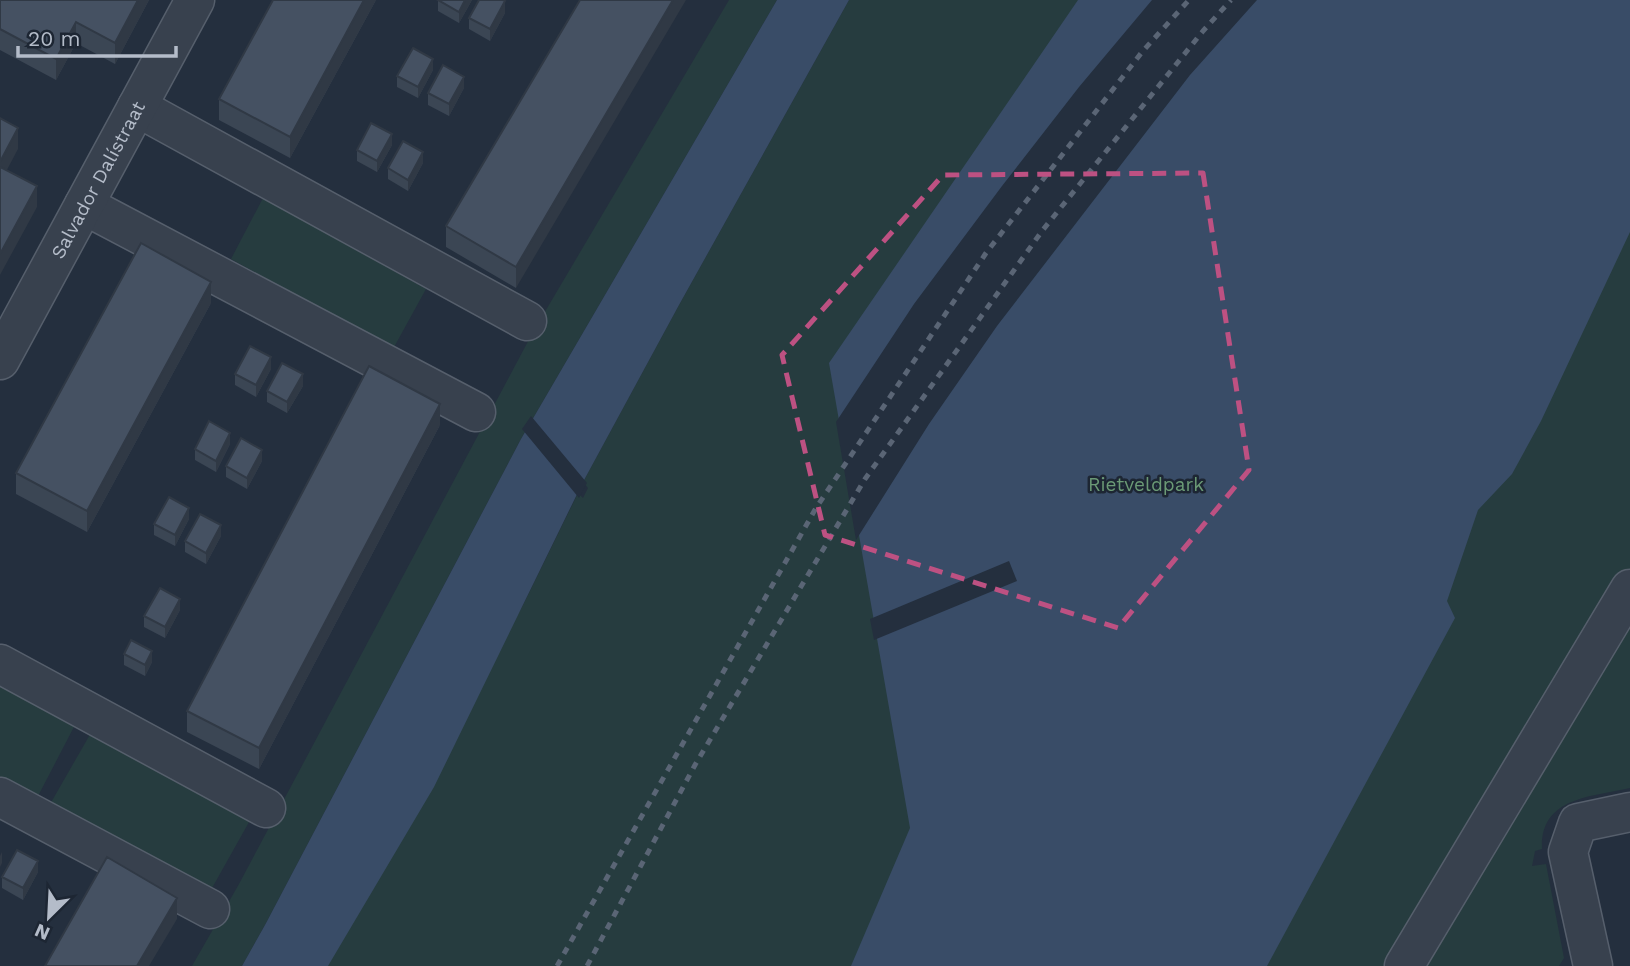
<svg xmlns="http://www.w3.org/2000/svg" width="1630" height="966" viewBox="0 0 1630 966" font-family="'Work Sans',sans-serif">
<style>
.green{fill:#263c3f}
.water{fill:#394c67}
.pier{fill:#242f3e}
.lines{fill:none;stroke-linecap:round;stroke-linejoin:round}
.minor-casing{stroke:#565f6c;stroke-width:41}
.minor{stroke:#38414e;stroke-width:38}
.rail{stroke:#5a6575;stroke-width:5;stroke-dasharray:7 7;stroke-linecap:butt}
.wall{fill:#3b4654}
.shaded-wall{fill:#303945}
.building{fill:#455162;stroke:#303945;stroke-width:2}
.marked{fill:none;stroke:#bd5182;stroke-width:5;stroke-dasharray:14 9;stroke-linejoin:round}
.labels{text-anchor:middle;stroke-width:5;stroke-linejoin:round;paint-order:stroke}
.street-label{font-size:19px;fill:#b4bcc9;stroke:#1d2633}
.park-label{font-size:19px;fill:#6b9a76;stroke:#1d2633}
</style>
<rect width="100%" height="100%" fill="#242f3e"/>
<path class="green" d="M729 0H777L521 439 265 925 242 966H192L239 884 533 332Z
M849 0H1630V788C1591 797 1540 797 1542 849L1535 851 1532 866 1546 864 1564 958 1559 966H321L523 605 578 493 583 498 588 488 583 482 679 305Z
M263 198 426 289 393 349 231 259Z
M0 680 76 723 36 800 0 781Z
M92 731 253 815 207 897 49 806Z"/>
<path class="water" d="M777 0H849L679 305 583 482 434 787 328 966H242L265 925 521 439Z
M1078 0H1630V232L1541 421 1512 474 1478 510 1447 601 1455 618 1267 966H851L910 828 829 363Z"/>
<path class="pier" d="M1152 0H1257L1190 75 997 326 929 424 856 540 836 422 914 304 1002 186 1079 87Z
M531 416 587 483 579 498 522 429Z
M1009 561 1017 581 874 640 870 619Z"/>
<g class="lines">
<g class="minor-casing">
<g id="minor">
<path d="M137 107 527 321"/>
<path d="M84 205 476 412"/>
<path id="s1" d="M0 360 195 0"/>
<path d="M0 664 266 808"/>
<path d="M0 797 210 909"/>
<path d="M1404 966 1630 589"/>
<path d="M1593 966 1568 852 1578 823 1630 812"/>
</g>
</g>
<use href="#minor" class="minor"/>
<path class="rail" d="M557 966 816 508 986 253 1142 52 1189 0
M587 966 695 765 865 479 1042 231 1203 31 1231 0"/>
</g>
<path class="wall" d="M0 0H149L115 64 76 43 56 80 0 50Z
M376 0 290 158 219 120V99Z
M438 0H472L459 23 438 11Z
M580 0 516 288 446 247V226Z
M505 13 490 41 469 29V18Z
M433 70 418 98 397 87V76Z
M464 88 449 116 428 105V93Z
M392 145 377 172 357 161V150Z
M423 163 408 191 388 179V168Z
M211 303 87 532 16 494V473Z
M271 369 256 397 235 385V374Z
M303 386 287 413 267 402V391Z
M440 425 259 769 187 732V711Z
M230 444 216 472 195 460V449Z
M262 461 247 489 226 477V466Z
M189 519 175 546 154 535V524Z
M221 536 206 564 185 552V541Z
M180 610 165 638 144 627V616Z
M124 654 152 662 145 676 124 665Z
M38 872 23 900 2 888V877Z"/>
<path class="shaded-wall" d="M138 0H149L115 64V43Z
M364 0H376L290 158V137Z
M465 0H472L459 23V12Z
M673 0H686L516 288V267Z
M505 1V13L490 41V29Z
M76 22V43L56 80V59Z
M433 59V70L418 98V87Z
M464 77V88L449 116V104Z
M18 128V149L0 183V162Z
M392 134V145L377 172V161Z
M423 152V163L408 191V180Z
M37 186V207L0 275V254Z
M211 282V303L87 532V511Z
M271 357V369L256 397V385Z
M303 374V386L287 413V402Z
M440 404V425L259 769V748Z
M230 433V444L216 472V461Z
M262 450V461L247 489V478Z
M189 508V519L175 546V535Z
M221 525V536L206 564V553Z
M180 599V610L165 638V627Z
M152 651V662L145 676V665Z
M2 852V863L0 867V856Z
M38 861V872L23 900V888Z
M177 898V919L149 966H137Z"/>
<path class="building" d="M0 0H138L115 43 76 22 56 59 0 29Z
M273 0H364L290 137 219 99Z
M438 0H465L459 12Z
M479 0H503L505 1 490 29 469 18Z
M580 0H673L516 267 446 226Z
M413 48 433 59 418 87 397 76Z
M443 65 464 77 449 104 428 93Z
M0 118 18 128 0 162Z
M371 123 392 134 377 161 357 150Z
M403 141 423 152 408 180 388 168Z
M0 167 37 186 0 254Z
M141 243 211 282 87 511 16 473Z
M250 346 271 357 256 385 235 374Z
M282 363 303 374 287 402 267 391Z
M369 366 440 404 259 748 187 711Z
M209 421 230 433 216 461 195 449Z
M241 438 262 450 247 478 226 466Z
M169 497 189 508 175 535 154 524Z
M200 514 221 525 206 553 185 541Z
M160 588 180 599 165 627 144 616Z
M131 640 152 651 145 665 124 654Z
M17 850 38 861 23 888 2 877Z
M107 857 177 898 137 966H45Z"/>
<path class="marked" d="M1203 173 1249 470 1118 628 825 535 782 355 943 175Z"/>
<g class="labels">
<g class="street-label">
<text dy="7" stroke="none"><textPath href="#s1" startOffset="205">Salvador Dalístraat</textPath></text>
</g>
<g class="park-label">
<text x="1146" y="491">Rietveldpark</text>
</g>
</g>
<g transform="translate(49 917) rotate(204)" stroke="#1d2633" stroke-width="5" paint-order="stroke">
<path d="M0-5L12 26L0 18L-12 26Z" fill="#b4bcc9"/>
<text y="-10" font-size="19" font-weight="bold" text-anchor="middle" fill="#b4bcc9">N</text>
</g>
<path d="M18 46v10h158v-10" fill="none" stroke="#b4bcc9" stroke-width="3.5"/>
<text x="28" y="46" font-size="21" fill="#b4bcc9" stroke="#1d2633" stroke-width="5" paint-order="stroke">20 m</text>
</svg>
